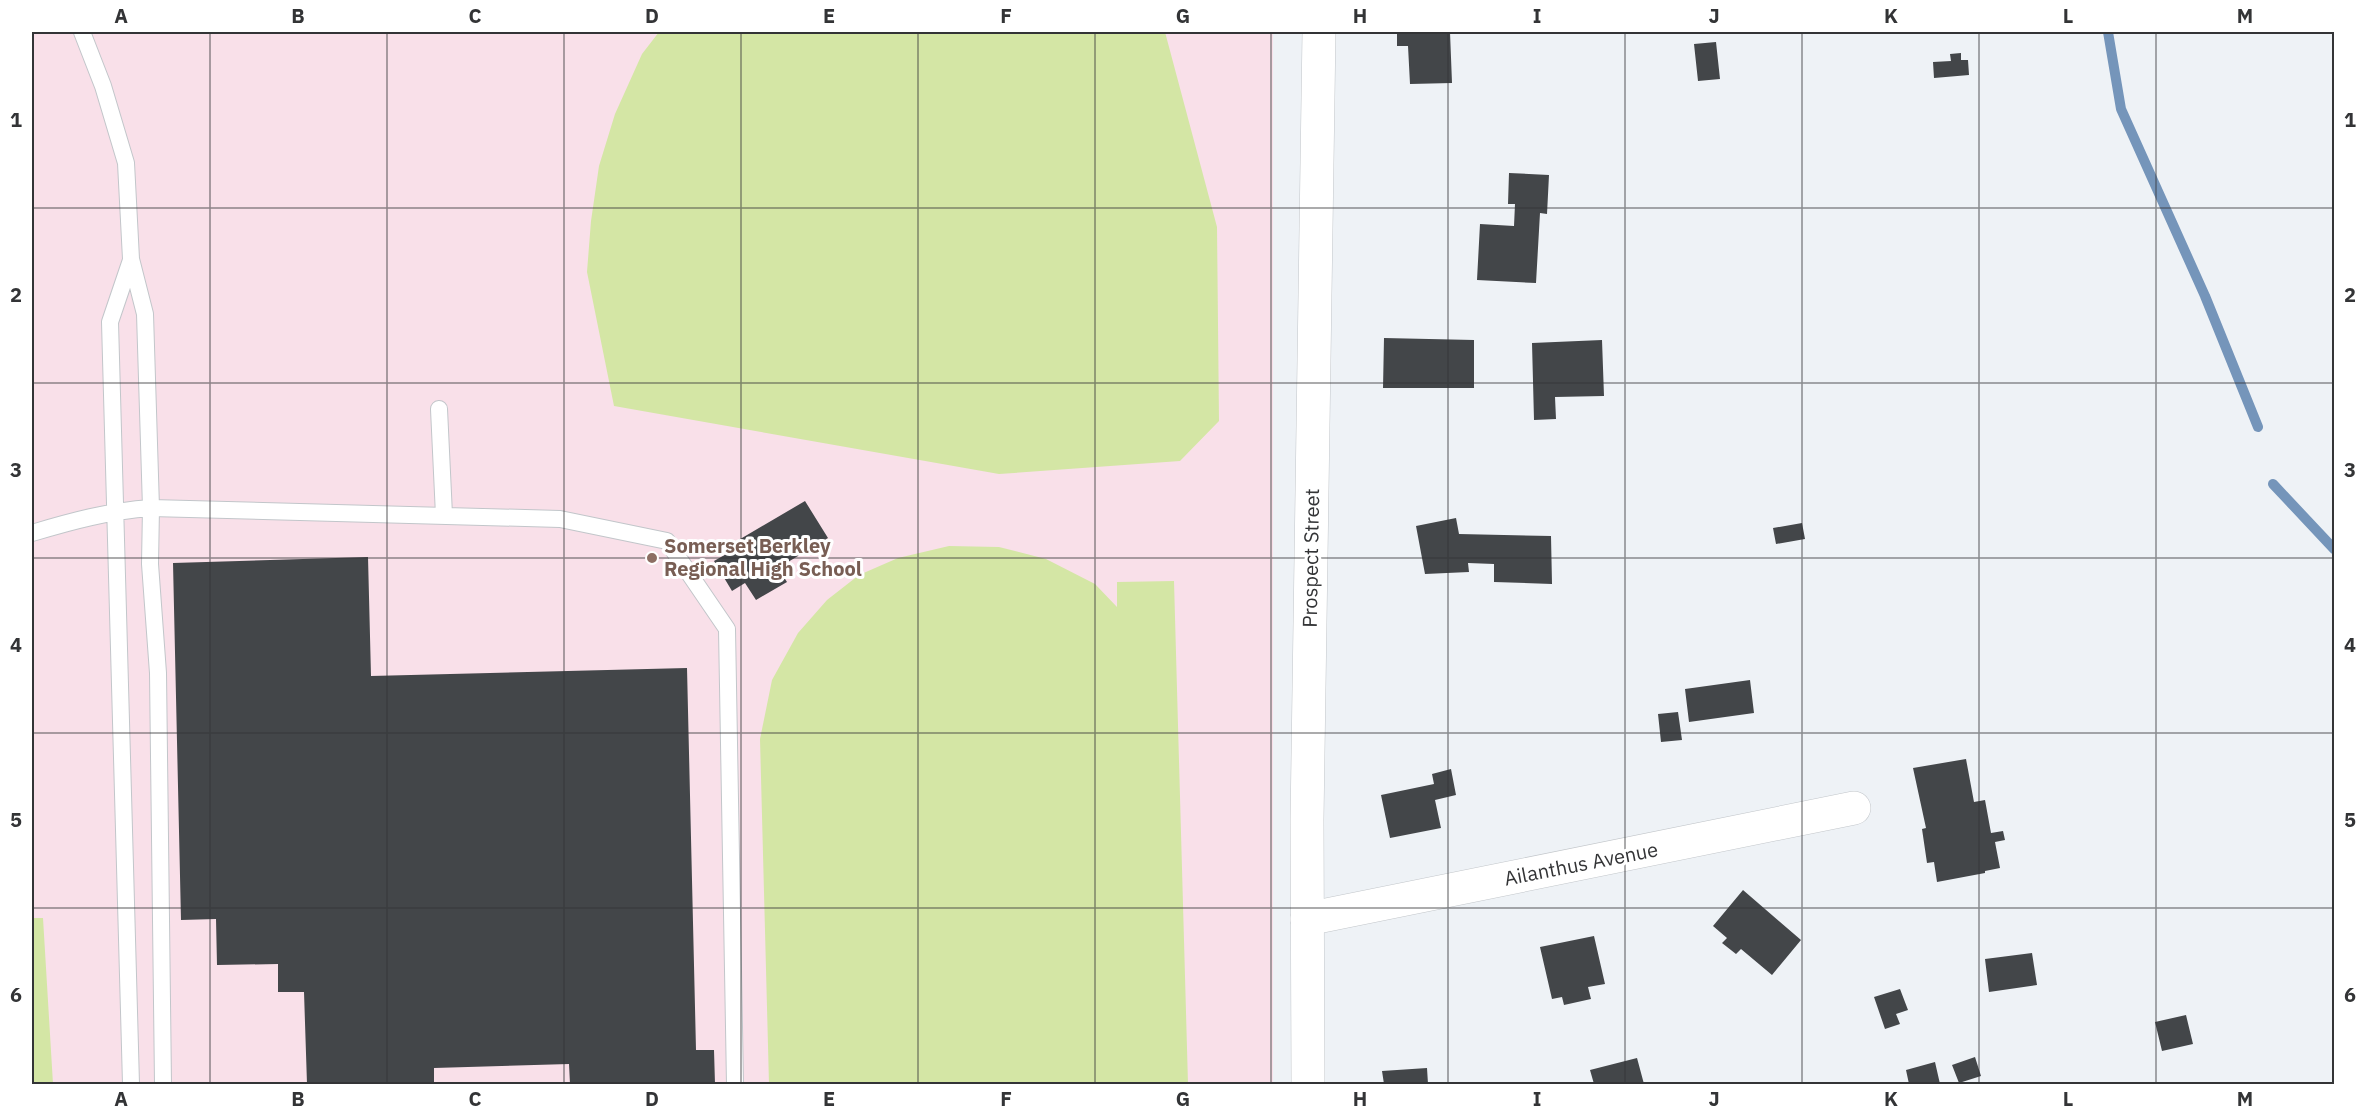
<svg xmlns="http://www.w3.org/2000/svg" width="2366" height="1116" viewBox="0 0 2366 1116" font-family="'IBM Plex Sans',sans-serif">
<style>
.education{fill:#f9e0e9}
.green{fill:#d4e6a5}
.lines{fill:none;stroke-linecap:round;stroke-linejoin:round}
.stream{stroke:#7595ba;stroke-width:10}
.building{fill:#434649}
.service-casing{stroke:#c2c6ca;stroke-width:18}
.minor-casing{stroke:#c2c6ca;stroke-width:34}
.tertiary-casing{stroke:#c2c6ca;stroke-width:34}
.service{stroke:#fff;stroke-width:16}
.minor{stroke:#fff;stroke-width:33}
.tertiary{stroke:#fff;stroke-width:33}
.grid{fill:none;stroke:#333436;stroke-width:1.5;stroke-opacity:0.55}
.education-dot{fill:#8d6e63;stroke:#fff;stroke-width:2}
.labels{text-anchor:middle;stroke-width:6;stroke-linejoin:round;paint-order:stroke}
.education-label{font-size:20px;font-weight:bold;fill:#785e54;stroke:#fff;text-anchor:start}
.street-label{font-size:20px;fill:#333436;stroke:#fff}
.neatline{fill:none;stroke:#333436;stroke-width:2}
.grid-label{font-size:20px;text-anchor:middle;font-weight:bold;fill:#333436}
</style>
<rect width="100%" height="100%" fill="#eef2f6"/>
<path class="education" d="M32 32H1273V1084H32Z"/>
<path class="green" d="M659 32H1165L1217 227 1219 421 1180 461 999 474 614 406 587 272 591 221 599 166 615 114 642 54Z
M949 546 999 547 1046 559 1095 584 1117 607V582L1174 581 1188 1084H769L760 739 772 680 798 633 827 600 859 575 898 558Z
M32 918H43L53 1084H32Z"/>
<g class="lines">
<path class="stream" d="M2108 32 2121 109 2205 296 2258 427
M2273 484 2334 549"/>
</g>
<path class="building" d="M1397 32H1450L1452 83 1410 84 1408 46H1397Z
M1716 42 1720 79 1698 81 1694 44Z
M1961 53V60H1968L1969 75 1934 78 1933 62 1951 61 1950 54Z
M1509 173 1549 175 1547 214 1540 213 1536 283 1477 280 1480 224 1514 226 1515 204H1508Z
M1384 338 1474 340V388H1383Z
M1602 340 1604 396 1555 397 1556 419 1534 420 1532 343Z
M805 501 828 538 778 568 787 582 756 600 745 583 732 591 714 561 728 553 725 548Z
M1456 518 1459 534 1551 536 1552 584 1494 582V564L1468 563 1469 572 1425 574 1416 526Z
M1802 523 1805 539 1776 544 1773 528Z
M368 557 371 676 687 668 696 1050H714L715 1084H570L569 1064 434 1068V1084H307L304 992H278V964L217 965 216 919 181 920 173 563Z
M1750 680 1754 713 1689 722 1685 689Z
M1678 712 1682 740 1661 742 1658 714Z
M1966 759 1974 802 1985 800 1991 833 2003 831 2005 840 1995 842 2000 868 1985 871V873L1937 882 1934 862 1927 863 1922 829 1926 828 1913 768Z
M1451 769 1456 795 1435 800 1441 828 1390 838 1381 795 1434 784 1432 774Z
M1743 890 1801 940 1772 975 1741 949 1736 954 1722 943 1727 938 1713 926Z
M1594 936 1605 984 1588 987 1591 999 1564 1005 1562 997 1552 999 1540 947Z
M2032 953 2037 985 1989 992 1985 959Z
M1900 989 1908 1010 1896 1014 1900 1024 1885 1029 1874 997Z
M2186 1015 2193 1044 2162 1051 2155 1022Z
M1975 1057 1981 1076 1959 1083 1952 1065Z
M1637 1058 1644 1084H1594L1590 1070Z
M1935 1062 1940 1084H1909L1906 1070Z
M1427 1068 1428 1084H1384L1382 1071Z"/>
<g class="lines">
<g class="service-casing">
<path id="service" d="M82 32 103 86 126 163 131 259 145 314 151 508 150 564 158 673 163 1084
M439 409 444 515
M32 533C72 521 109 511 151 508L560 519 667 541 727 629 735 1084
M131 1084 110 322 131 260"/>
</g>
<g class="minor-casing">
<path id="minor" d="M1307 919 1854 808"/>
</g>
<g class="tertiary-casing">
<path id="tertiary" d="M1308 1084 1307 820 1319 32"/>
</g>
<use href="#service" class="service"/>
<use href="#minor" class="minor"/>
<use href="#tertiary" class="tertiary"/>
</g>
<path class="grid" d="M210 32V1084M387 32V1084M564 32V1084M741 32V1084M918 32V1084M1095 32V1084M1271 32V1084M1448 32V1084M1625 32V1084M1802 32V1084M1979 32V1084M2156 32V1084M32 208H2334M32 383H2334M32 558H2334M32 733H2334M32 908H2334"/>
<circle class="education-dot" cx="652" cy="558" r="6"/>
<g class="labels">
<g class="education-label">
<text x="664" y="553">Somerset Berkley<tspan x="664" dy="23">Regional High School</tspan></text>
</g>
<g class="street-label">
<text transform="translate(1311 558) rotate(-89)" y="7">Prospect Street</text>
<text transform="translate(1581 864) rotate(-11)" y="7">Ailanthus Avenue</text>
</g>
</g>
<rect width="2366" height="1116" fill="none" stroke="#ffffff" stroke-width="66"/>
<rect x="33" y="33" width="2300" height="1050" class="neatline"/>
<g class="grid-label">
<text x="121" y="23">A</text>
<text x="298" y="23">B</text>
<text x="475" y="23">C</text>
<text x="652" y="23">D</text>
<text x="829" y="23">E</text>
<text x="1006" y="23">F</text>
<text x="1183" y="23">G</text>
<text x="1360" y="23">H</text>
<text x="1537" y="23">I</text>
<text x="1714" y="23">J</text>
<text x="1891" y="23">K</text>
<text x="2068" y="23">L</text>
<text x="2245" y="23">M</text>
<text x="16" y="127">1</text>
<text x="2350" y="127">1</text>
<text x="16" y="302">2</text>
<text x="2350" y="302">2</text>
<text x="16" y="477">3</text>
<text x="2350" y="477">3</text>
<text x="16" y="652">4</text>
<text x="2350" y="652">4</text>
<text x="16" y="827">5</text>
<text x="2350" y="827">5</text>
<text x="16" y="1002">6</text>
<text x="2350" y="1002">6</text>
<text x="121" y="1106">A</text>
<text x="298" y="1106">B</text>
<text x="475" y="1106">C</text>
<text x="652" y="1106">D</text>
<text x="829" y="1106">E</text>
<text x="1006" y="1106">F</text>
<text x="1183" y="1106">G</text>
<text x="1360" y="1106">H</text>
<text x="1537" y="1106">I</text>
<text x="1714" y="1106">J</text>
<text x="1891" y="1106">K</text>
<text x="2068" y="1106">L</text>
<text x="2245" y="1106">M</text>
</g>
</svg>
